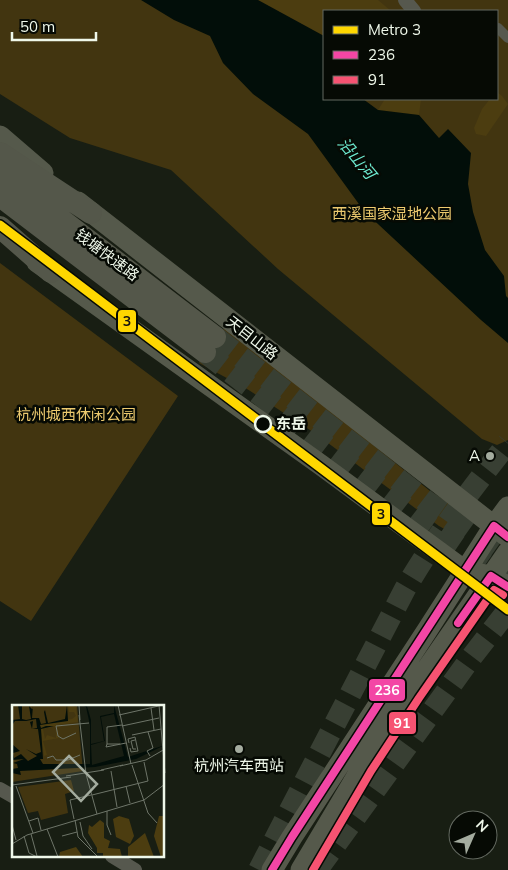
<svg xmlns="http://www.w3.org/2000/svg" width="508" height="870" viewBox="0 0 508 870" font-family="Mulish,'Noto Sans SC',sans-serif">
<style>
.green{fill:#423510;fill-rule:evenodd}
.forest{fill:#4c3d10}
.water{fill:#020e09}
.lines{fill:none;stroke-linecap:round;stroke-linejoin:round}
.trunk-tunnel{stroke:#383f33;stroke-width:22;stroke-dasharray:22 11;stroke-linecap:butt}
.pedestrian{stroke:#56584e;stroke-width:10}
.minor{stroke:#56584e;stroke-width:14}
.primary{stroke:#55594b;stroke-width:21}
.trunk{stroke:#54574a;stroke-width:22}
.bus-1-casing{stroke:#060a04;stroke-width:11}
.bus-2-casing{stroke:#060a04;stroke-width:11}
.bus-1{stroke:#f346a5;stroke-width:8}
.bus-2{stroke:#f65372;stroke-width:8}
.metro-1-casing{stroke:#060a04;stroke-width:12}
.metro-1{stroke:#ffd700;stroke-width:9}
.stop-dot{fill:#060a04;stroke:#eff8ea;stroke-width:2.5}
.poi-dot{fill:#a4ac9f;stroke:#060a04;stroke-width:2}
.labels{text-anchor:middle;stroke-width:5;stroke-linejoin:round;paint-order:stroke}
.park-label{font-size:15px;fill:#eecb6f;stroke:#060a04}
.street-label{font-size:15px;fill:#eff8ea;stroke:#060a04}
.stop-label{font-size:15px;font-weight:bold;fill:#eff8ea;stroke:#060a04;text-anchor:start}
.poi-label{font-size:15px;fill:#eff8ea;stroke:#060a04;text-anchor:end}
.water-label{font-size:16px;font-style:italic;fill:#6dead0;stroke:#060a04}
.inset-road{fill:none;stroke:#6e7569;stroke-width:1}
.view{fill:#a4ac9f;fill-opacity:0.15;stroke:#a4ac9f;stroke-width:2.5}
.inset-edge{fill:none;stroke:#eff8ea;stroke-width:2.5}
.line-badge{stroke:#060a04;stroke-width:2}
.badge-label{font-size:14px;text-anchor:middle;font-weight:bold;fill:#fff}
.pale-badge-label{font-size:14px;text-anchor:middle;font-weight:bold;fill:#111}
</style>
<rect width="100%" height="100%" fill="#181e13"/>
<path class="green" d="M0 0H508V440L497 445 482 439 278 269 171 170 70 138 0 94ZM324 11H497V99H324Z
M0 263 178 396 31 621 0 601Z
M225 327 267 359 430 491 453 506 459 514C459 522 455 527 448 531L439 526 316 434 247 389 199 363Z"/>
<path class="forest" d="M258 0H378L391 11H324V36Z
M497 92 502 96 508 104 486 136 476 134 474 128 482 109 490 99H497Z
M385 99H421L419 115 378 110Z"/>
<path class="water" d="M141 0H258L324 36V99H363L378 110 419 115 439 138 448 129 471 153 468 184 473 212 485 250 504 276 506 296 508 298V343L481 320 364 211 308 134 253 94 223 63 210 36 174 20Z"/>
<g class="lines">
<path class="trunk-tunnel" d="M215 337 426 501 508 559
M205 352 425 523 508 580
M259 870 405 589C435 538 470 490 508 443
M317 870 467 663 508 610"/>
<path class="pedestrian" d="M497 29 498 28 508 38"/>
<path class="minor" d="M405 0 414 11
M0 789 14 797
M112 856 135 870"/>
<path class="primary" d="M0 136 43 173
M78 202 508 537
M37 262 321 465 465 571 491 576 508 587
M272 870 292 837 428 629 494 526 508 507
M301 870 363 766 411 692 508 552"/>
<path class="trunk" d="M0 153 24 169 91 213
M0 173 215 337
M0 196 205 352
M0 227 51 272"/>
<g class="bus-1-casing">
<path id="bus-1" d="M458 623 491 576 508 587
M272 870 292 837 494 526 508 537"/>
</g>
<g class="bus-2-casing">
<path id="bus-2" d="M313 870 371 771 419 698 494 590 503 595"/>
</g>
<use href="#bus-1" class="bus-1"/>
<use href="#bus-2" class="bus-2"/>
<g class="metro-1-casing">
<path id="metro-1" d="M0 225 508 610"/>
</g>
<use href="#metro-1" class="metro-1"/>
</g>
<circle class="stop-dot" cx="263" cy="424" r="8"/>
<g class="poi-dot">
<circle cx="490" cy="456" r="5"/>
<circle cx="239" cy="749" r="5"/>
</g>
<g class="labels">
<g class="park-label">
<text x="392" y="219">西溪国家湿地公园</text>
<text x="76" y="420">杭州城西休闲公园</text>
</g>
<g class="street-label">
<text transform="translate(107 255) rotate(37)" y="5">钱塘快速路</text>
<text transform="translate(252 338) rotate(38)" y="5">天目山路</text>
</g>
<g class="stop-label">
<text x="276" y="429">东岳</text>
</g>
<g class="poi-label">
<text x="480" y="461">A</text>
<text x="239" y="771" text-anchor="middle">杭州汽车西站</text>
</g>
<g class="water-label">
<text transform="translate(357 158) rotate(50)" y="6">沿山河</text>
</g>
</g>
<g transform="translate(12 705)">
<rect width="152" height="152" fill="#181e13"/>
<path d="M0 0H65L71 66 0 77ZM59 75 62 86 53 89 56 108 29 115 26 106 16 108 6 82Z" fill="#423510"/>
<path d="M56 0 64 2 66 17 44 20 52 21 45 22 47 33 31 36 35 50 32 51 28 19 60 14 64 11 62 7H57ZM44 21V33L35 30 33 34 31 24ZM107 111 117 114 122 131 118 139 104 132 101 114ZM147 111H152V152H149L142 131ZM88 115 92 118V133L98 136 96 143 108 144 110 152H91V148H85V143L76 128 77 120 80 122ZM133 128 142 152H116V142ZM64 142 71 152H47L48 147Z" fill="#4c3d10" fill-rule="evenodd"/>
<path d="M6 0H10V14L14 15 19 14 17 1 21 5V1L20 13H27L29 19 34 18 32 7 33 5 36 18 53 14 55 0 56 16 28 20 29 23 34 21H42L29 24 31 54H28L31 59H78V20L74 2 70 0 75 1 79 15V39L92 36 88 11 102 8V0L116 52 153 40 124 54 83 62 8 66 9 70 0 68V64L6 63 5 59 1 58 12 54 0 55V39L8 46 1 48 2 53 9 49 16 56 25 51 14 44 24 49 29 47 26 24H20L18 17 21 16 20 24 25 23 24 14 14 16H3L1 19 0 15 8 14ZM102 9 112 51 80 60 79 40 93 36 89 12Z" fill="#020e09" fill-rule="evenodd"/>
<path class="inset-road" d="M67 0 68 15M106 0 119 59M147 0 153 68M139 3 142 25M67 10 74 69 85 109M107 10 151 0M110 21 147 13M136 27 141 43 135 46 138 51M64 28 51 34 46 31 44 21 77 18M120 30 149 24M123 35 119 36 121 44H124M117 38 116 34 123 32 126 46 119 47 118 43M95 39V22L110 20M108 39H95L94 42 114 38M35 53 41 51 44 55H56L68 50M120 60 136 108 145 118M108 61 134 55 153 44M89 65 111 60M99 66 105 102M54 71 92 65M0 80 59 72M4 81 21 128M114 81 118 98M80 90 136 76 132 57M95 106V120L99 130M62 114 58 95 79 90M63 115 66 132 86 152M17 116 26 113 29 125M68 117 71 131 80 144M0 120 4 135M35 124 46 152M19 129 25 151M12 131 17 148 25 152M50 131 65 127M0 139 15 130 132 95 153 79"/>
<path class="view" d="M57 51 85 79 69 96 41 67Z"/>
<rect width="152" height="152" class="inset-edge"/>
</g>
<g class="line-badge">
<rect x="117" y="309" width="20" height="24" rx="5" fill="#ffd700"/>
<rect x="371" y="502" width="20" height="24" rx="5" fill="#ffd700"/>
<rect x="368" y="678" width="38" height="24" rx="5" fill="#f346a5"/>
<rect x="388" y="711" width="29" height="24" rx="5" fill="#f65372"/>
</g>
<g class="badge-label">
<text x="387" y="695">236</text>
<text x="402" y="728">91</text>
</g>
<g class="pale-badge-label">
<text x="127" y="326">3</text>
<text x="381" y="519">3</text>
</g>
<rect x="323" y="10" width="175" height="90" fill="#060a04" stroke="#636960"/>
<rect x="333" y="26" width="25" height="8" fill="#ffd700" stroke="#636960"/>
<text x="368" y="35" font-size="15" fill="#eff8ea">Metro 3</text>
<rect x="333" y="51" width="25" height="8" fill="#f346a5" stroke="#636960"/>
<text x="368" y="60" font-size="15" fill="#eff8ea">236</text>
<rect x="333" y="76" width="25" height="8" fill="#f65372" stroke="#636960"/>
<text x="368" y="85" font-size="15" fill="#eff8ea">91</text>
<g transform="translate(473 835) rotate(45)"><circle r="24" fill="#060a04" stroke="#636960"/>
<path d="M0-4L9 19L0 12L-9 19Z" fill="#a4ac9f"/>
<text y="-8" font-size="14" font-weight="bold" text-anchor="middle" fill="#eff8ea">N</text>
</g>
<path d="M12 32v8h84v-8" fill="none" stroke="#eff8ea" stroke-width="2.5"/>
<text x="20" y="32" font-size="15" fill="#eff8ea" stroke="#060a04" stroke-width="4" paint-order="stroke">50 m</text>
</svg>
